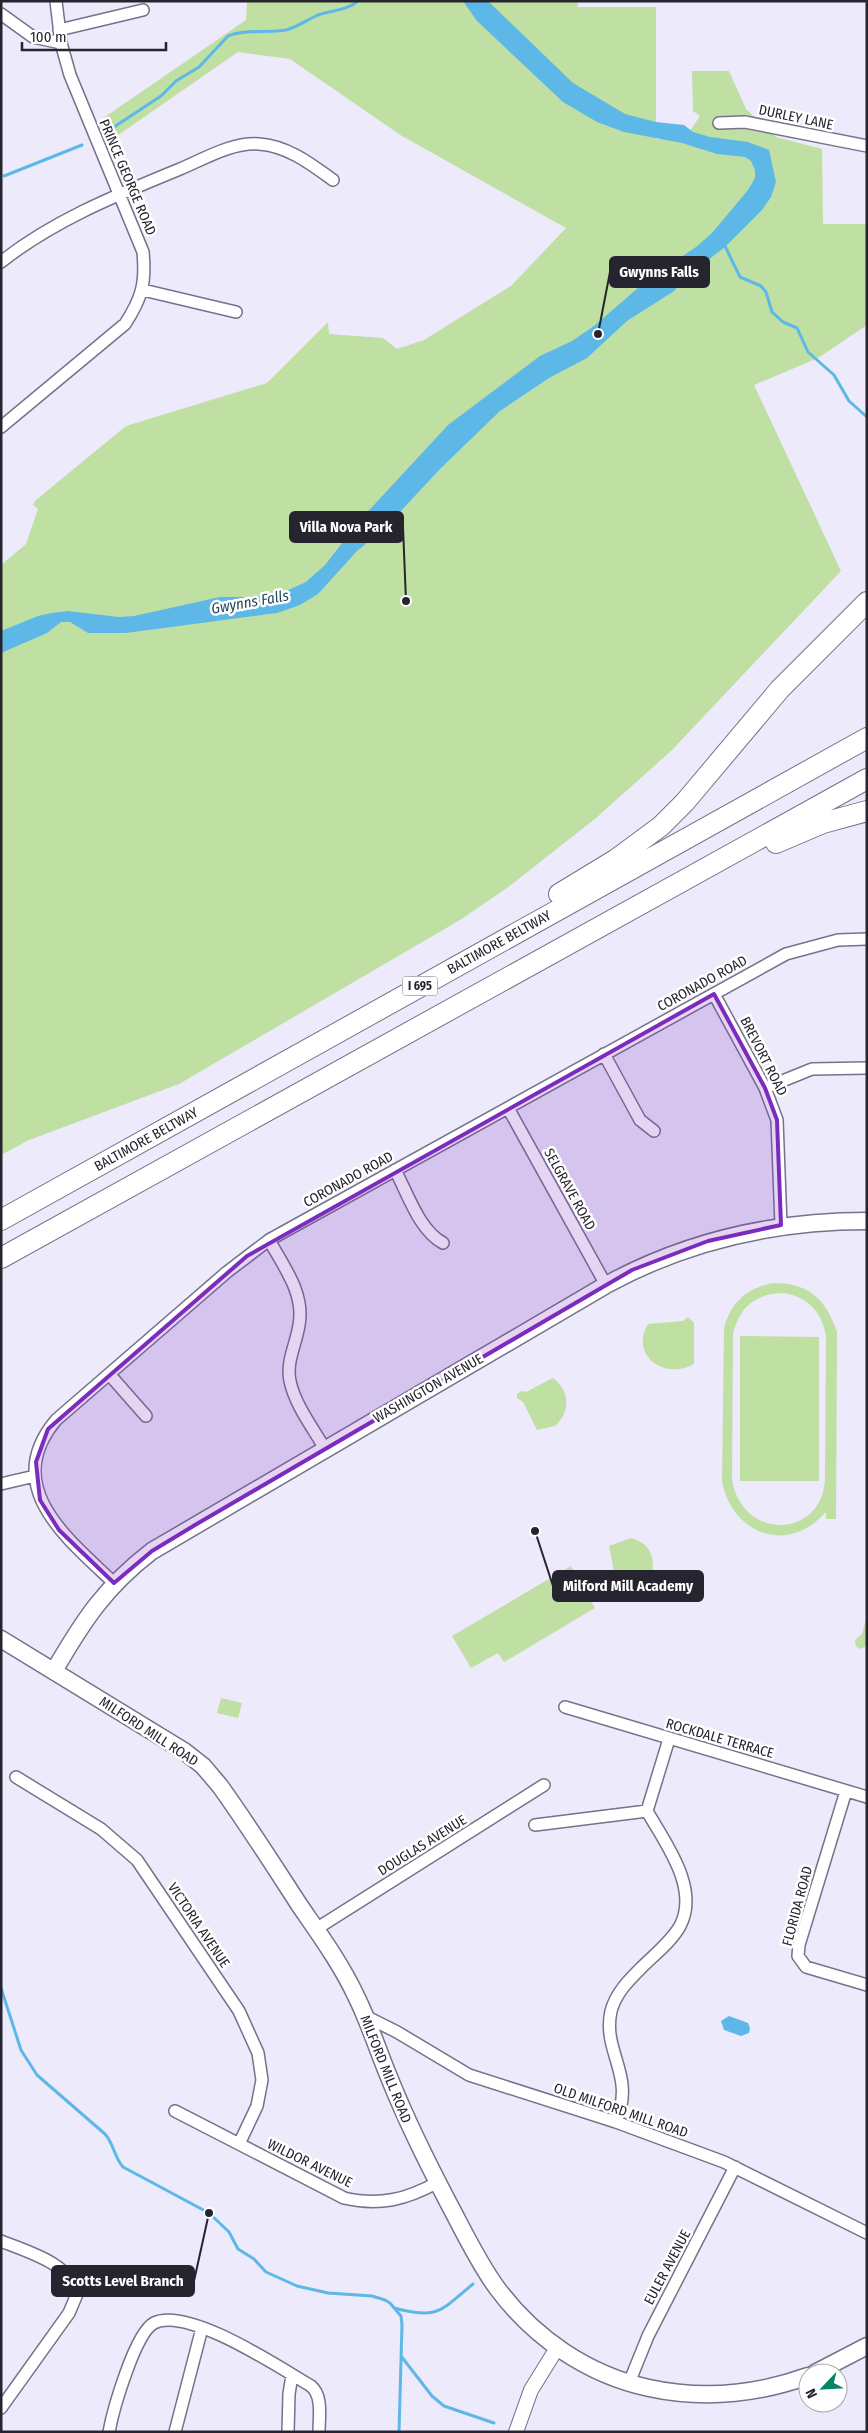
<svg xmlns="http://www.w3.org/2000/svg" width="868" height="2433" viewBox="0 0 868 2433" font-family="'Fira Sans Condensed',sans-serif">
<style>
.green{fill:#bfdfa3;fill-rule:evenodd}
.water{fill:#5db8e8}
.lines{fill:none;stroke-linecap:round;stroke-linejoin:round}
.stream{stroke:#5db8e8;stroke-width:3}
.minor-casing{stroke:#75728a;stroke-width:14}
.tertiary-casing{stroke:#75728a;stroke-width:16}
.secondary-casing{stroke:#75728a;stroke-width:19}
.motorway-casing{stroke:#75728a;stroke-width:22}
.minor{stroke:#fff;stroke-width:11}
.tertiary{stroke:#fff;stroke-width:14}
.secondary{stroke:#fff;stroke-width:16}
.motorway{stroke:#fff;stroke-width:20}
.marked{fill:#7b2cbf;fill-opacity:0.2;stroke:#7b2cbf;stroke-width:4;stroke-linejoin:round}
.labels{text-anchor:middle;stroke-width:5;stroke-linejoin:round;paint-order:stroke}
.shield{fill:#fff;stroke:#67666d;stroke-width:1}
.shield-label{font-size:12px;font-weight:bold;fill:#26252f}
.street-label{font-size:14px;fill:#26252f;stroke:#fff}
.water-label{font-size:15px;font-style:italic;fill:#20475c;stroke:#fff}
.leader{fill:none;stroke:#26252f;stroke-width:2}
.callout-dot{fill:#26252f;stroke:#fff;stroke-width:2}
.callout{fill:#26252f;stroke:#26252f;stroke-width:2}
.callout-label{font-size:15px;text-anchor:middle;font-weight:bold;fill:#fff}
</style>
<rect width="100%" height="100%" fill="#eceafb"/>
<path class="green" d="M247 1H578V7H656V139L690 131 700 116 693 111 692 71H729L746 109 776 137 822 149 823 224H867V325L818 358 754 385 841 571 672 750 596 818 507 888 460 920 179 1084 29 1140 1 1155V565L26 544 38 509 33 505 36 500 126 426 267 383 328 322 329 334 383 338 397 349 424 340 511 286 566 228 402 136 290 59 238 52 111 140 102 119 246 20Z
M773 1283C809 1283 826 1299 837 1332L836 1519H826V1512C788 1555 733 1535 722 1482L724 1328C731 1302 747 1288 773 1283ZM784 1293C808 1297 822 1312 826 1336L825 1480C821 1539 743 1541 732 1480L733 1334C739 1307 756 1293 784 1293Z
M688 1317 694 1323V1364C665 1381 629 1355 648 1324L683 1321Z
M740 1336 819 1337V1481H740Z
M553 1378C570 1391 571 1411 555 1426L537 1430 523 1402 517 1398V1394L521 1391 526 1392Z
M631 1538C651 1543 656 1559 651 1577L622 1581 617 1585 613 1581 615 1576 609 1546Z
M571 1566 595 1608 504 1662 498 1653 471 1668 452 1636Z
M867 1616V1646L860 1649 856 1646 855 1640 862 1634Z
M221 1698 242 1703 238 1718 217 1713Z"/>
<path class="water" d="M463 1H488L573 83 625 114 656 122 684 125 693 132 710 137 748 142 769 150 776 182 771 197 762 210 725 247 695 270 674 291 627 321 587 358 549 378 500 411 441 468 385 528 357 551 318 594 300 605 277 613 126 633H88L70 622H61L47 633 1 653V631L38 616 52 613 68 611 119 617 134 616 220 597H255L284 592 306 582 325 565 361 519 448 425 540 356 572 341 594 326 646 281 696 247 712 233 748 190 755 178V170L751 161 745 157 717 154 682 143 624 132 597 122 563 102 477 21Z
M729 2016 748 2023 750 2028 749 2033 741 2036 724 2030 721 2021Z"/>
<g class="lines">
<path class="stream" d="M111 129 161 96 176 81 199 67 228 36C242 29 270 33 286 30 297 27 307 20 318 15 332 10 346 11 358 1
M4 176 82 145
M724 244 740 277 761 286 766 292 772 312 783 322 797 328 808 352 834 375 849 401 867 417
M1 1988 21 2050 37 2075 105 2134C114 2144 114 2157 123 2167L209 2213 229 2232 238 2249 254 2259 266 2272 297 2286 328 2293 372 2296 385 2300 390 2303 401 2316 402 2325 399 2432
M394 2308C439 2320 440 2311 473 2284
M401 2356 432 2396 444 2406 494 2423"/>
<g class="minor-casing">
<path id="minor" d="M1 14 33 37 61 43
M59 30 143 10
M719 123 745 122 867 146
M1 262C54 220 117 195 180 169 204 159 232 142 259 144 288 146 311 164 333 180
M143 290 236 312
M1 427 125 324C142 298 146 283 143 252L70 75 61 43 56 1
M714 994 765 1088 777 1120 781 1225
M604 1054 640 1120 654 1131
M765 1088 812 1069 867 1068
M508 1108 606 1285
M395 1170C408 1194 419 1230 443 1243
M269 1240C284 1267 305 1294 299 1325 296 1345 286 1361 290 1381 295 1405 313 1428 325 1449
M109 1374 146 1416
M1 1484 35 1476
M114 1583C68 1539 0 1487 56 1420L227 1272 269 1240 786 954 838 940 867 939
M565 1707 867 1797
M16 1777 101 1829 137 1860 239 2011 258 2053 262 2080 257 2106 239 2144
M846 1791 799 1945 798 1956 806 1967 867 1985
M535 1825 647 1811
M316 1929 544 1785
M365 2016 397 2032 469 2075 616 2122 724 2162 867 2233
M175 2111 344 2198C379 2206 406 2200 438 2182
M616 2122C636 2074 602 2053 611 2011 616 1993 628 1981 641 1968 654 1955 671 1942 680 1926 700 1888 665 1843 647 1811L669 1739
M1 2241C28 2252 70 2263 77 2294L69 2313 1 2408
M629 2383 648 2336 735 2167
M109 2432C113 2410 135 2333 154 2323 188 2306 280 2368 311 2386 323 2396 319 2417 319 2432
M175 2432 202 2328
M288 2432 289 2394 292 2375"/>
</g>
<g class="tertiary-casing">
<path id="tertiary" d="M516 2432 531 2390 557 2348"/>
</g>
<g class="secondary-casing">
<path id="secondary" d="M1 1639 184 1751 203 1766 220 1786C248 1825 274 1866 300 1906 320 1935 341 1964 356 1996 370 2024 379 2054 391 2082 408 2124 428 2164 449 2204 464 2232 478 2262 497 2288 534 2338 588 2375 649 2388 704 2400 755 2395 808 2376
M54 1671C83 1621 105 1587 152 1551L606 1285C688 1240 774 1221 867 1221
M815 2373 867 2346"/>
</g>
<g class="motorway-casing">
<path id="motorway" d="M776 843 823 823 867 811
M559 894 615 860 661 826 685 802 780 689 867 602
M1 1220 867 738
M1 1258 867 779"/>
</g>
<use href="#minor" class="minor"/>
<use href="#tertiary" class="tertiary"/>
<use href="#secondary" class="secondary"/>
<use href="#motorway" class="motorway"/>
</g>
<path class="marked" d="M714 994 765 1088 777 1120 781 1225 708 1241 632 1270 195 1525 152 1551 114 1583 59 1530 40 1500 36 1462 48 1429 247 1256Z"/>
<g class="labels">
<rect class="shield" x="402.5" y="976.5" width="35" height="19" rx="4"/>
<g class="shield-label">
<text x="420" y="990">I 695</text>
</g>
<g class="street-label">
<text transform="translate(796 117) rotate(12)" y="5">DURLEY LANE</text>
<text transform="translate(128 177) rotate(67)" y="5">PRINCE GEORGE ROAD</text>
<text transform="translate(499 942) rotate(-29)" y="5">BALTIMORE BELTWAY</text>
<text transform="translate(702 983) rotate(-29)" y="5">CORONADO ROAD</text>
<text transform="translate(764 1056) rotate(63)" y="5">BREVORT ROAD</text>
<text transform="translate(146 1139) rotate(-29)" y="5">BALTIMORE BELTWAY</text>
<text transform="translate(348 1179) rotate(-29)" y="5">CORONADO ROAD</text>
<text transform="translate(570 1189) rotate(61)" y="5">SELGRAVE ROAD</text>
<text transform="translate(428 1388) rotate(-30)" y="5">WASHINGTON AVENUE</text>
<text transform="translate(149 1731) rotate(33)" y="5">MILFORD MILL ROAD</text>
<text transform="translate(720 1738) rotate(16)" y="5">ROCKDALE TERRACE</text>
<text transform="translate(422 1845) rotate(-32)" y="5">DOUGLAS AVENUE</text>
<text transform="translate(797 1906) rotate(-75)" y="5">FLORIDA ROAD</text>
<text transform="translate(199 1925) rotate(56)" y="5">VICTORIA AVENUE</text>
<text transform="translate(386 2069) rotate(68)" y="5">MILFORD MILL ROAD</text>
<text transform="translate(621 2110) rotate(19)" y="5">OLD MILFORD MILL ROAD</text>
<text transform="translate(310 2163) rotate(26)" y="5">WILDOR AVENUE</text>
<text transform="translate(667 2267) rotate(-62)" y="5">EULER AVENUE</text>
</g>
<g class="water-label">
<text transform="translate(250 602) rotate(-10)" y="5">Gwynns Falls</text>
</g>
</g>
<path class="leader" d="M598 334L610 272M406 601L403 527M535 1531L553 1586M209 2213L194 2281"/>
<g class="callout-dot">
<circle cx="598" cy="334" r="5"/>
<circle cx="406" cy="601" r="5"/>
<circle cx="535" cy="1531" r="5"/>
<circle cx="209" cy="2213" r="5"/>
</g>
<g class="callout">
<rect x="610" y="257" width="99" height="30" rx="5"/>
<rect x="290" y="512" width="113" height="30" rx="5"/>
<rect x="553" y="1571" width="150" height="30" rx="5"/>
<rect x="52" y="2266" width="142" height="30" rx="5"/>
</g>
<g class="callout-label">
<text x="659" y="277">Gwynns Falls</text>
<text x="346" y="532">Villa Nova Park</text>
<text x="628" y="1591">Milford Mill Academy</text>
<text x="123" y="2286">Scotts Level Branch</text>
</g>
<rect width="868" height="2433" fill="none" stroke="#26252f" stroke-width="5"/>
<g transform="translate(823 2388) rotate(245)"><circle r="24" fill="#ffffff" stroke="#a8a8ac"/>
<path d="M0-4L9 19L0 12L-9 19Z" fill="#058466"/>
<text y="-8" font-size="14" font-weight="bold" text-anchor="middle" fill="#26252f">N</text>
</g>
<path d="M22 42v8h144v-8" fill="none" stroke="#26252f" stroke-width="2.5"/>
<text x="30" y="42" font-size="15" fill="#26252f" stroke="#ffffff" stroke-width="4" paint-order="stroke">100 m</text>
</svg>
